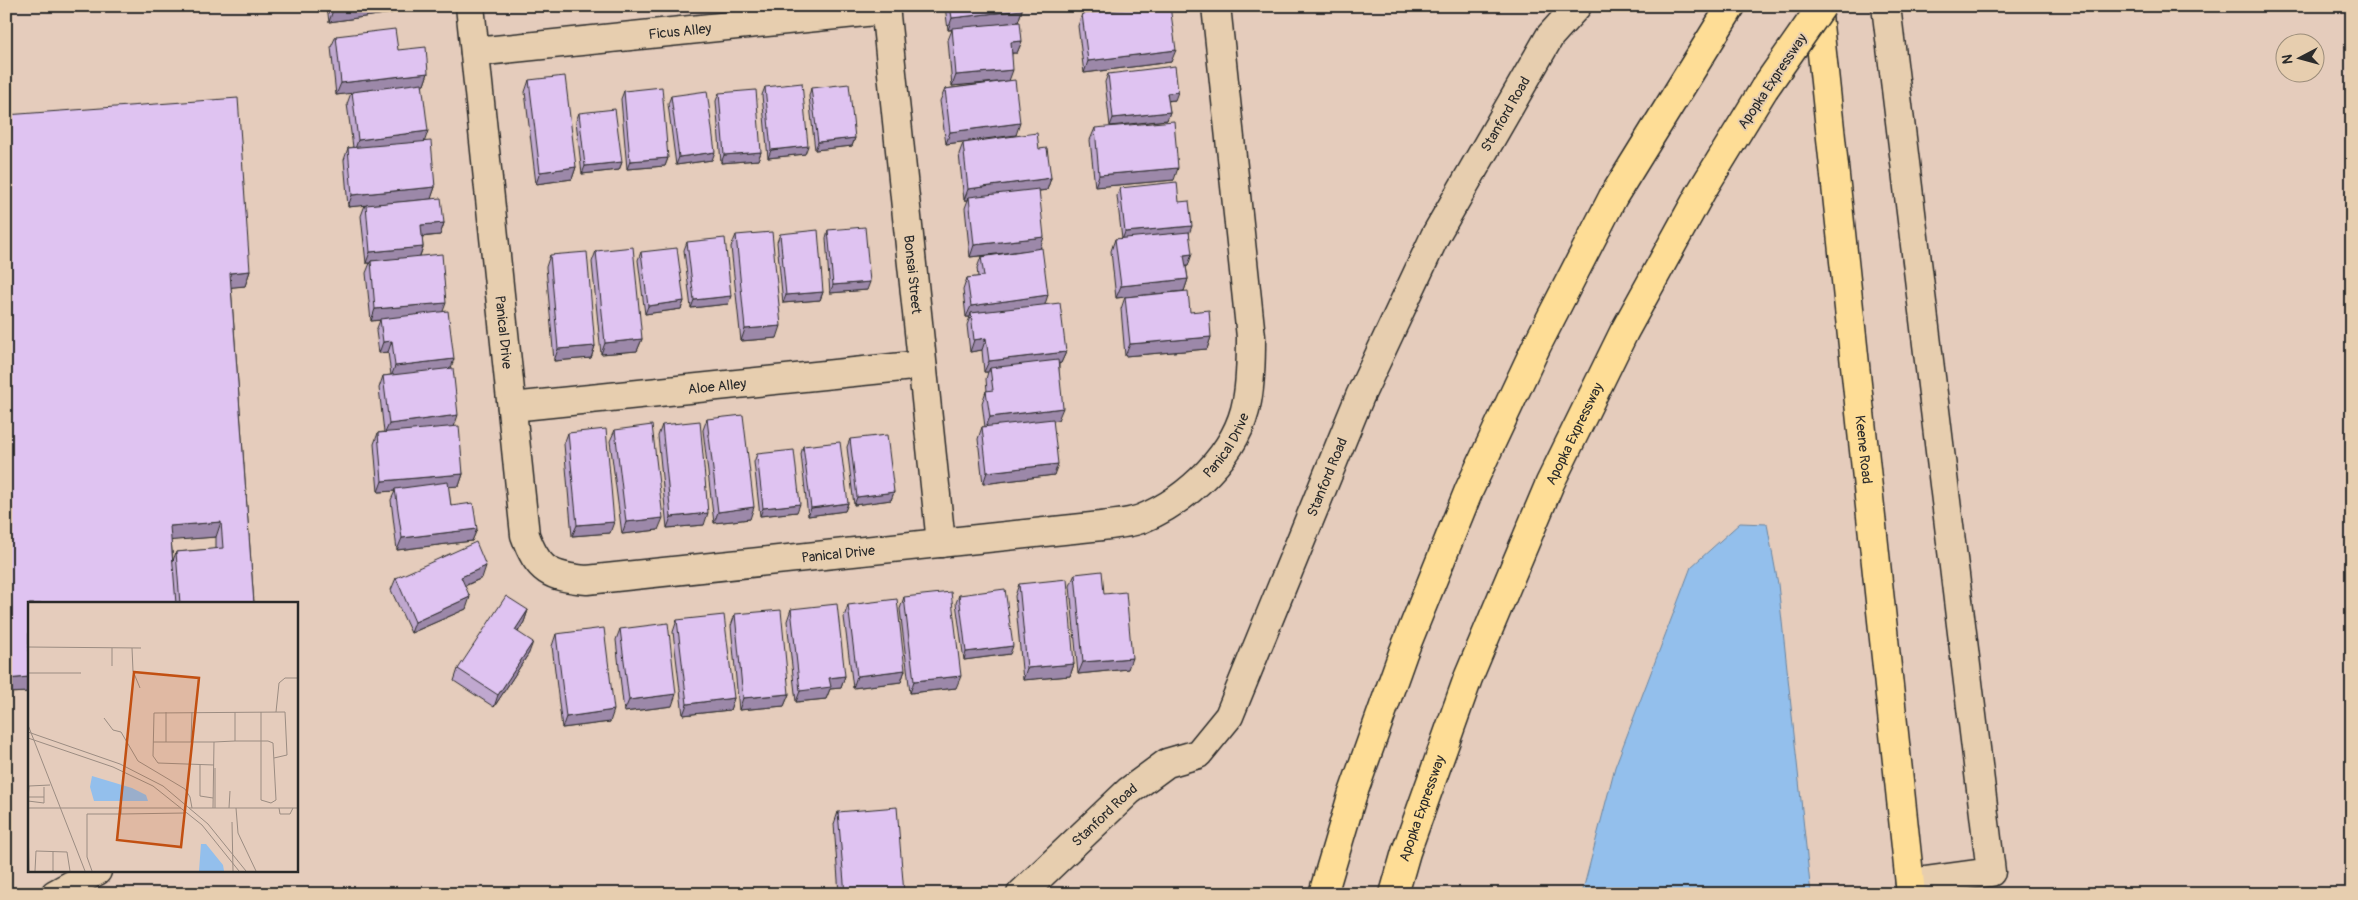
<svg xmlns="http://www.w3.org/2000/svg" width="2358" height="900" viewBox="0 0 2358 900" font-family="Pangolin,sans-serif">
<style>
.water{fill:#93bfec;stroke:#69849f}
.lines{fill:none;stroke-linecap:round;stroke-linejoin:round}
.minor-casing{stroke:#2b2b2b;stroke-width:31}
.major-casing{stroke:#2b2b2b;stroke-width:31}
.highway-casing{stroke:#2b2b2b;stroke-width:31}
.minor{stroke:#e7ceaf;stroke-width:28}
.major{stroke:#fedd96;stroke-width:28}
.highway{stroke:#fedd96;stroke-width:28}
.highway-bridge-casing{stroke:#2b2b2b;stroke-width:31;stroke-linecap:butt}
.highway-bridge{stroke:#fedd96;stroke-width:28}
.wall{fill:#c0a8cf;stroke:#2b2b2b;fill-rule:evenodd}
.shaded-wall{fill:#9c88a9;stroke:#2b2b2b}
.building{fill:#dfc3f1;stroke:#2b2b2b}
.labels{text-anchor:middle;stroke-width:4;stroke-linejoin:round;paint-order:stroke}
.street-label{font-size:14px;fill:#2b2b2b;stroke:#e7ceaf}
.inset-road{fill:none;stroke:#9b8c82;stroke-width:1}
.view{fill:#c25012;fill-opacity:0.15;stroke:#c25012;stroke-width:2.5}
.inset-edge{fill:none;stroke:#2b2b2b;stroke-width:2.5}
</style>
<rect width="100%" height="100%" fill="#e5ccbc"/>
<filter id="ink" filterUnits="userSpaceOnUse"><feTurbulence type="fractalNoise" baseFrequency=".02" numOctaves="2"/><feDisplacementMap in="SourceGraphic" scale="10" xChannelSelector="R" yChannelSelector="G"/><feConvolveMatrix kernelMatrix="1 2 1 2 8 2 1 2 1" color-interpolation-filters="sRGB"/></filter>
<g filter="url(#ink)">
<path class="water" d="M1740 523 1767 524 1778 584 1811 894H1582L1615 767 1691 567Z"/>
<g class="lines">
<g class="minor-casing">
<g id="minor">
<path id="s1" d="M470 6 525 535C538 571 550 577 587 580L1092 527C1108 525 1127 524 1141 519 1188 500 1238 453 1247 401 1251 380 1251 358 1251 337L1216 6"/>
<path id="s2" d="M885 6 941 543"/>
<path d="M1886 6 1991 872 1910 883"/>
<path id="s3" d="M475 52 885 10"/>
<path id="s4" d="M512 407 922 365"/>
<path d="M55 894 97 871"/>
<path id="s5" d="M1021 894 1129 791 1167 763 1198 754 1229 716 1360 396 1435 236 1550 36 1577 6"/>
</g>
</g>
<g class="major-casing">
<g id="major">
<path id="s6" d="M1817 6 1911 894"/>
</g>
</g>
<g class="highway-casing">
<g id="highway">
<path d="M1323 894 1352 796 1403 653 1469 490 1537 345 1613 197 1731 6"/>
<path id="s7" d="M1394 894 1406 852 1468 678 1550 483 1624 332 1701 192 1764 89"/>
</g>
</g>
<use href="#minor" class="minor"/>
<use href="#major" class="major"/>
<use href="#highway" class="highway"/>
<g class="highway-bridge-casing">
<path id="highway-bridge" d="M1764 89 1822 6"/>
</g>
<use href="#highway-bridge" class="highway-bridge"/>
</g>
<path class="wall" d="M327 6H394L392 13 329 22Z
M945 6H1022V10L1018 22 990 25 1022 41 1017 53H1012L1009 81 1016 135 946 144 940 101 945 89 1006 81 952 86 948 40 952 30H948Z
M1087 6H1170L1171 62 1084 73 1078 26 1082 14H1088Z
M336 36 398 50 428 73 424 85H422L424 141 435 187 431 198 444 223 440 235 422 237 423 247 420 256 443 312 450 369 454 426 463 474 459 486H448L451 506 477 529 472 541 397 550 391 500 395 491 378 492 374 444 378 433 384 432 379 388 383 376 391 375 388 352 379 353 376 331 380 320 371 321 366 273 370 263H366L361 216 365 205 348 207 344 160 348 148 353 147 347 104 351 93 336 95 331 47Z
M1108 74 1175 100 1168 101 1170 112 1167 120 1110 126 1105 82Z
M529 80 576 167 572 179 536 184 525 92Z
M765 87 805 154 768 158 762 95Z
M811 88 855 138 852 146 815 150 809 96Z
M624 91 668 158 665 166 627 169 621 99Z
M719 93 761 152 758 160 721 163 716 101Z
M671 96 712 160 676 165 668 104Z
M579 113 622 162 619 170 582 174 576 121Z
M6 115 250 271 245 286 231 287 254 604H29V692L6 693ZM216 537V549L176 552 173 561 171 540Z
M1095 128 1174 180 1095 187 1090 140Z
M963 143 1039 149 1051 178 1047 190 1039 191 1040 249 1045 304 1066 352 1061 363 1059 364 1058 420 1053 421 1054 475 983 484 978 439 982 427H985L982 403 986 391H987L986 379 988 372H984L982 350 970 352 967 325 970 317H966L963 290 967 278 978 277 977 268 981 257 1024 251 970 257 965 208 968 200H964L959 154Z
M1120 188 1179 202 1189 233 1188 266H1186L1188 279 1184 291 1135 296 1190 312 1211 337 1207 349 1125 356 1121 309 1125 297 1116 298 1111 251 1115 239H1122L1117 196Z
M828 230 867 290 830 293 826 238Z
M780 234 823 292 820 300 783 303 777 242Z
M736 235 777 338 741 341 731 247Z
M687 242 728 304 691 308 684 250Z
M596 251 642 339 637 351 601 354 592 262Z
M641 252 684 301 681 309 645 314 638 260Z
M550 255 595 346 591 358 554 361 546 267Z
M707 419 750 519 714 523 703 430Z
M662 425 704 525 667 528 658 436Z
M615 430 658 530 622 534 610 441Z
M568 433 610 533 572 536 564 444Z
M850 439 894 492 891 500 854 505 847 447Z
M803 446 848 503 845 511 808 516 801 454Z
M757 454 797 512 760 516 754 462Z
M1075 574 1104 594 1128 669 1078 674 1070 586Z
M396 578H482L465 586 466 609 411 633 391 590Z
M1019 584 1074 664 1070 676 1023 680 1015 596Z
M959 595 1010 654 964 660 956 603Z
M904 597 956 688 910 693 900 609Z
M848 605 905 670 901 682 853 688 844 617Z
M791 609 845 676 841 688 830 689 826 699 796 702 787 621Z
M528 610 524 622 518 632 529 653 494 707 454 681 458 669Z
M735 614 789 694 784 706 739 710 731 626Z
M677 620 734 698 730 710 683 715 673 632Z
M620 629 672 706 624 712 616 640Z
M556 634 610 722 562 728 552 646Z
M838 812 904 894H839L834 824Z"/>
<path class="shaded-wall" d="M360 6H394L392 13 329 22 333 10Z
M1091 6H1167L1088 14Z
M1022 10 1018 22 948 30 952 18Z
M1022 41 1017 53H1007L1011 42Z
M1176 50 1171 62 1084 73 1088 61Z
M1013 70 1009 81 952 86 956 75Z
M428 73 424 85 336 95 341 83Z
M1178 92 1175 100 1164 101 1167 93Z
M1170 112 1167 120 1110 126 1113 118Z
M1020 123 1016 135 946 144 950 132Z
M428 131 424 143 354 152 358 140Z
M855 138 852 146 815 150 818 142Z
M808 146 805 154 768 158 771 150Z
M715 152 712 160 676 165 679 157Z
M761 152 758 160 721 163 724 155Z
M668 158 665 166 627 169 630 161Z
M622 162 619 170 582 174 585 166Z
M576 167 572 179 536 184 540 172Z
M1178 168 1174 180 1095 187 1099 175Z
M1051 178 1047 190 969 200V197L968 200H964L968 189Z
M435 187 431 199 348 207 352 195Z
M444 223 440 235 417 237 421 225Z
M1192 226 1189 234 1122 240 1125 232Z
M1044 237 1040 249 970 257 974 245Z
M423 247 419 258 371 261 370 263H366L370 252Z
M1192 254 1188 266 1180 267 1184 255Z
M250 271 245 286 225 288 230 273Z
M1188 279 1184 291 1116 298 1121 286Z
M870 282 867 290 830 293 833 285Z
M823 292 820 300 783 303 786 295Z
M1048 295 1044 307 971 313 970 317H966L971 306Z
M731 296 728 304 691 308 694 300Z
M684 301 681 309 645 314 648 306Z
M446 303 442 314 371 321 375 309Z
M781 326 777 338 741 341 745 329Z
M1211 337 1207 349 1125 356 1130 344Z
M986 338 982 350 970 352 974 340Z
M642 339 637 351 601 354 605 343Z
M392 341 388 352 379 353 383 342Z
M595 346 591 358 554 361 558 349Z
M1066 352 1061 363 990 372V368L988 372H984L989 361Z
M454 359 450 371 391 377 395 366Z
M1063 408 1058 420 985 429 990 417Z
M458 415 454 427 384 435 389 424Z
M1058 464 1054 475 983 484 987 472Z
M463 474 459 486 396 491 395 489V491L378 492 382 481Z
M894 492 891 500 854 505 857 497Z
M848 503 845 511 808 516 811 508Z
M800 504 797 512 760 516 763 508Z
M754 507 750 519 714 523 718 512Z
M708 513 704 525 667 528 671 517Z
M663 518 658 530 622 534 626 522Z
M221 522 216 537 165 541 170 526Z
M614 522 610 533 572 536 577 525Z
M477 529 472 541 397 550 402 538Z
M486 566 482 578 457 589 461 577Z
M470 597 466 609 411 633 415 622Z
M528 610 524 622 511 642 515 630Z
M533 642 529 653 494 707 498 695Z
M1013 646 1010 654 964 660 966 652Z
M1132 658 1128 669 1078 674 1083 662Z
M1074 664 1070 676 1023 680 1027 668Z
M905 670 901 682 853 688 857 676Z
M845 676 841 688 830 689 826 699 796 702 800 691 829 678Z
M961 676 956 688 910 693 914 681Z
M29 677V692L6 693V679Z
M676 694 672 706 624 712 629 700Z
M789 694 784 706 739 710 743 698Z
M734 698 730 710 683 715 687 704Z
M614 710 610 722 562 728 566 717Z"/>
<path class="building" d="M333 6H360L333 10Z
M950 6H1022V10L952 18Z
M1146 6H1170L1176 50 1088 61 1082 14Z
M1020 22 1022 41 1011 42 1013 70 956 75 952 28Z
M395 29 398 50 426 47 428 73 341 83 336 36Z
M1175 66 1178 92 1167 93 1170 112 1113 118 1108 74Z
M565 76 576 167 540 172 529 80Z
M1015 80 1020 123 950 132 945 89Z
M422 83 428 131 358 140 352 92Z
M802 83 808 146 771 150 765 87Z
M849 84 855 138 818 142 811 88Z
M662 87 668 158 630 161 624 91Z
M756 90 761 152 724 155 719 93Z
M707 91 715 152 679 157 671 96Z
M238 98 250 271 230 273 254 604H180L176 552 223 548 221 522 170 526 176 604H29V677L6 679V115Z
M615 109 622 162 585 166 579 113Z
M1174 121 1178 168 1099 175 1095 128Z
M1037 133 1039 149 1047 148 1051 178 968 189 963 143Z
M431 141 435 187 352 195 348 148Z
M1177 182 1179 202 1189 201 1192 226 1125 232 1120 188Z
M1039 189 1044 237 974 245 969 197Z
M441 198 444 223 421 225 423 247 370 252 366 205Z
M865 227 870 282 833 285 828 230Z
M818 230 823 292 786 295 780 234Z
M772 232 781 326 745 329 736 235Z
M1189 232 1192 254 1184 255 1188 279 1121 286 1115 239Z
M725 238 731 296 694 300 687 242Z
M633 247 642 339 605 343 596 251Z
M677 248 684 301 648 306 641 252Z
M1042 248 1048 295 971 306 967 278 984 276 981 257Z
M587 252 595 346 558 349 550 255Z
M442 254 446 303 375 309 371 261Z
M1188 291 1190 312 1209 310 1211 337 1130 344 1125 297Z
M1060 303 1066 352 989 361 986 338 974 340 971 313Z
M448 311 454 359 395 366 392 341 383 342 380 319Z
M1058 360 1063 408 990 417 986 391 993 390 990 368Z
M453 368 458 415 389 424 383 376Z
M743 415 754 507 718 512 707 419Z
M1053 419 1058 464 987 472 982 427Z
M700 421 708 513 671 517 662 425Z
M652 425 663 518 626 522 615 430Z
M459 426 463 474 382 481 378 433Z
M606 429 614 522 577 525 568 433Z
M887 435 894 492 857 497 850 439Z
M840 442 848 503 811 508 803 446Z
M794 450 800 504 763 508 757 454Z
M448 482 451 506 473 503 477 529 402 538 395 489Z
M476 542 486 566 461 577 470 597 415 622 396 578Z
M1102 571 1104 594 1126 592 1132 658 1083 662 1075 574Z
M1067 579 1074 664 1027 668 1019 584Z
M1005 589 1013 646 966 652 959 595Z
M951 592 961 676 914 681 904 597Z
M506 596 528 610 515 630 533 642 498 695 458 669Z
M897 599 905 670 857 676 848 605Z
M837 604 845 676 829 678 831 687 800 691 791 609Z
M781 610 789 694 743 698 735 614Z
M724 615 734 698 687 704 677 620Z
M668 623 676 694 629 700 620 629Z
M604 628 614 710 566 717 556 634Z
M897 807 904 894H845L838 812Z"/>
</g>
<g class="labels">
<g class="street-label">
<text dy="5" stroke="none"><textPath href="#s3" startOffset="206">Ficus Alley</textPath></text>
<text transform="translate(1772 81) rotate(-56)" y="5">Apopka Expressway</text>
<text dy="5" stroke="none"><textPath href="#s5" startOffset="941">Stanford Road</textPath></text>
<text dy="5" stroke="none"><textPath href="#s2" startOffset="270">Bonsai Street</textPath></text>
<text dy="5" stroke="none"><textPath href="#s1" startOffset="328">Panical Drive</textPath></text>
<text dy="5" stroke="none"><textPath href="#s4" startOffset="206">Aloe Alley</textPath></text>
<text dy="5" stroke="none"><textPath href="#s7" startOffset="495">Apopka Expressway</textPath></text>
<text dy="5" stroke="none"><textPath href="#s1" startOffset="1288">Panical Drive</textPath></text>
<text dy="5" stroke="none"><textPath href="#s6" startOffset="446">Keene Road</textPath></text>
<text dy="5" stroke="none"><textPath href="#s5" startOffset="536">Stanford Road</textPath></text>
<text dy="5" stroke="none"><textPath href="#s1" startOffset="868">Panical Drive</textPath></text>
<text dy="5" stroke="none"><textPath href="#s7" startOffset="90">Apopka Expressway</textPath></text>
<text dy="5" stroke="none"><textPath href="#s5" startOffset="115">Stanford Road</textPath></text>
</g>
</g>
<g transform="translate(28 602)">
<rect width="270" height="270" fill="#e5ccbc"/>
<path d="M64 174 104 186 118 193 120 199H66L62 185ZM173 242H178L195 263 196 269H171Z" fill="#93bfec"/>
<path class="inset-road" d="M0 45 113 46M84 46V64M104 46 105 69 112 86M0 71H53M207 110V139M248 110 251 81 257 76H270M76 116 85 128 93 130 110 159 157 187 162 195 164 206M0 123 57 269M0 130 92 162 135 184 180 222 218 269M0 136 85 165 125 184 174 223 211 269M125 140H186L207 139H240L245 141 248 198 243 201 233 198V110M138 140V110M163 140 164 110M172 163V194L185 196M186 163 130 161 125 154 126 111 257 110 259 153 246 156M187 166V206M1 195H16V185M0 197 1 184 22 183M0 199 16 201V195M0 206H31M31 206H153M93 206V212L157 211M161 206H208M185 206 186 140M201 206 202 189M208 206H270M208 206 210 231 228 269M251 206 252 212H262L265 206M204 220 205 269M0 221 1 269M7 269 8 249 39 250 42 269M25 269V249M64 269 59 255V212H93"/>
<path class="view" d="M106 70 171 76 153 245 89 238Z"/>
<rect width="270" height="270" class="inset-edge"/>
</g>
<rect width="2358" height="900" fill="none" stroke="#e7ceaf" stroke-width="25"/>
<rect x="12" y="12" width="2333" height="875" fill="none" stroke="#2b2b2b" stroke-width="2" filter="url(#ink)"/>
<g transform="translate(2300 58) rotate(264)"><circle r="24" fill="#e7ceaf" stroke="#9c8d7a"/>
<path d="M0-4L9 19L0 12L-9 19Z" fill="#2b2b2b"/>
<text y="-8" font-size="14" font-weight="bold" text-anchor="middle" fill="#2b2b2b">N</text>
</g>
</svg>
